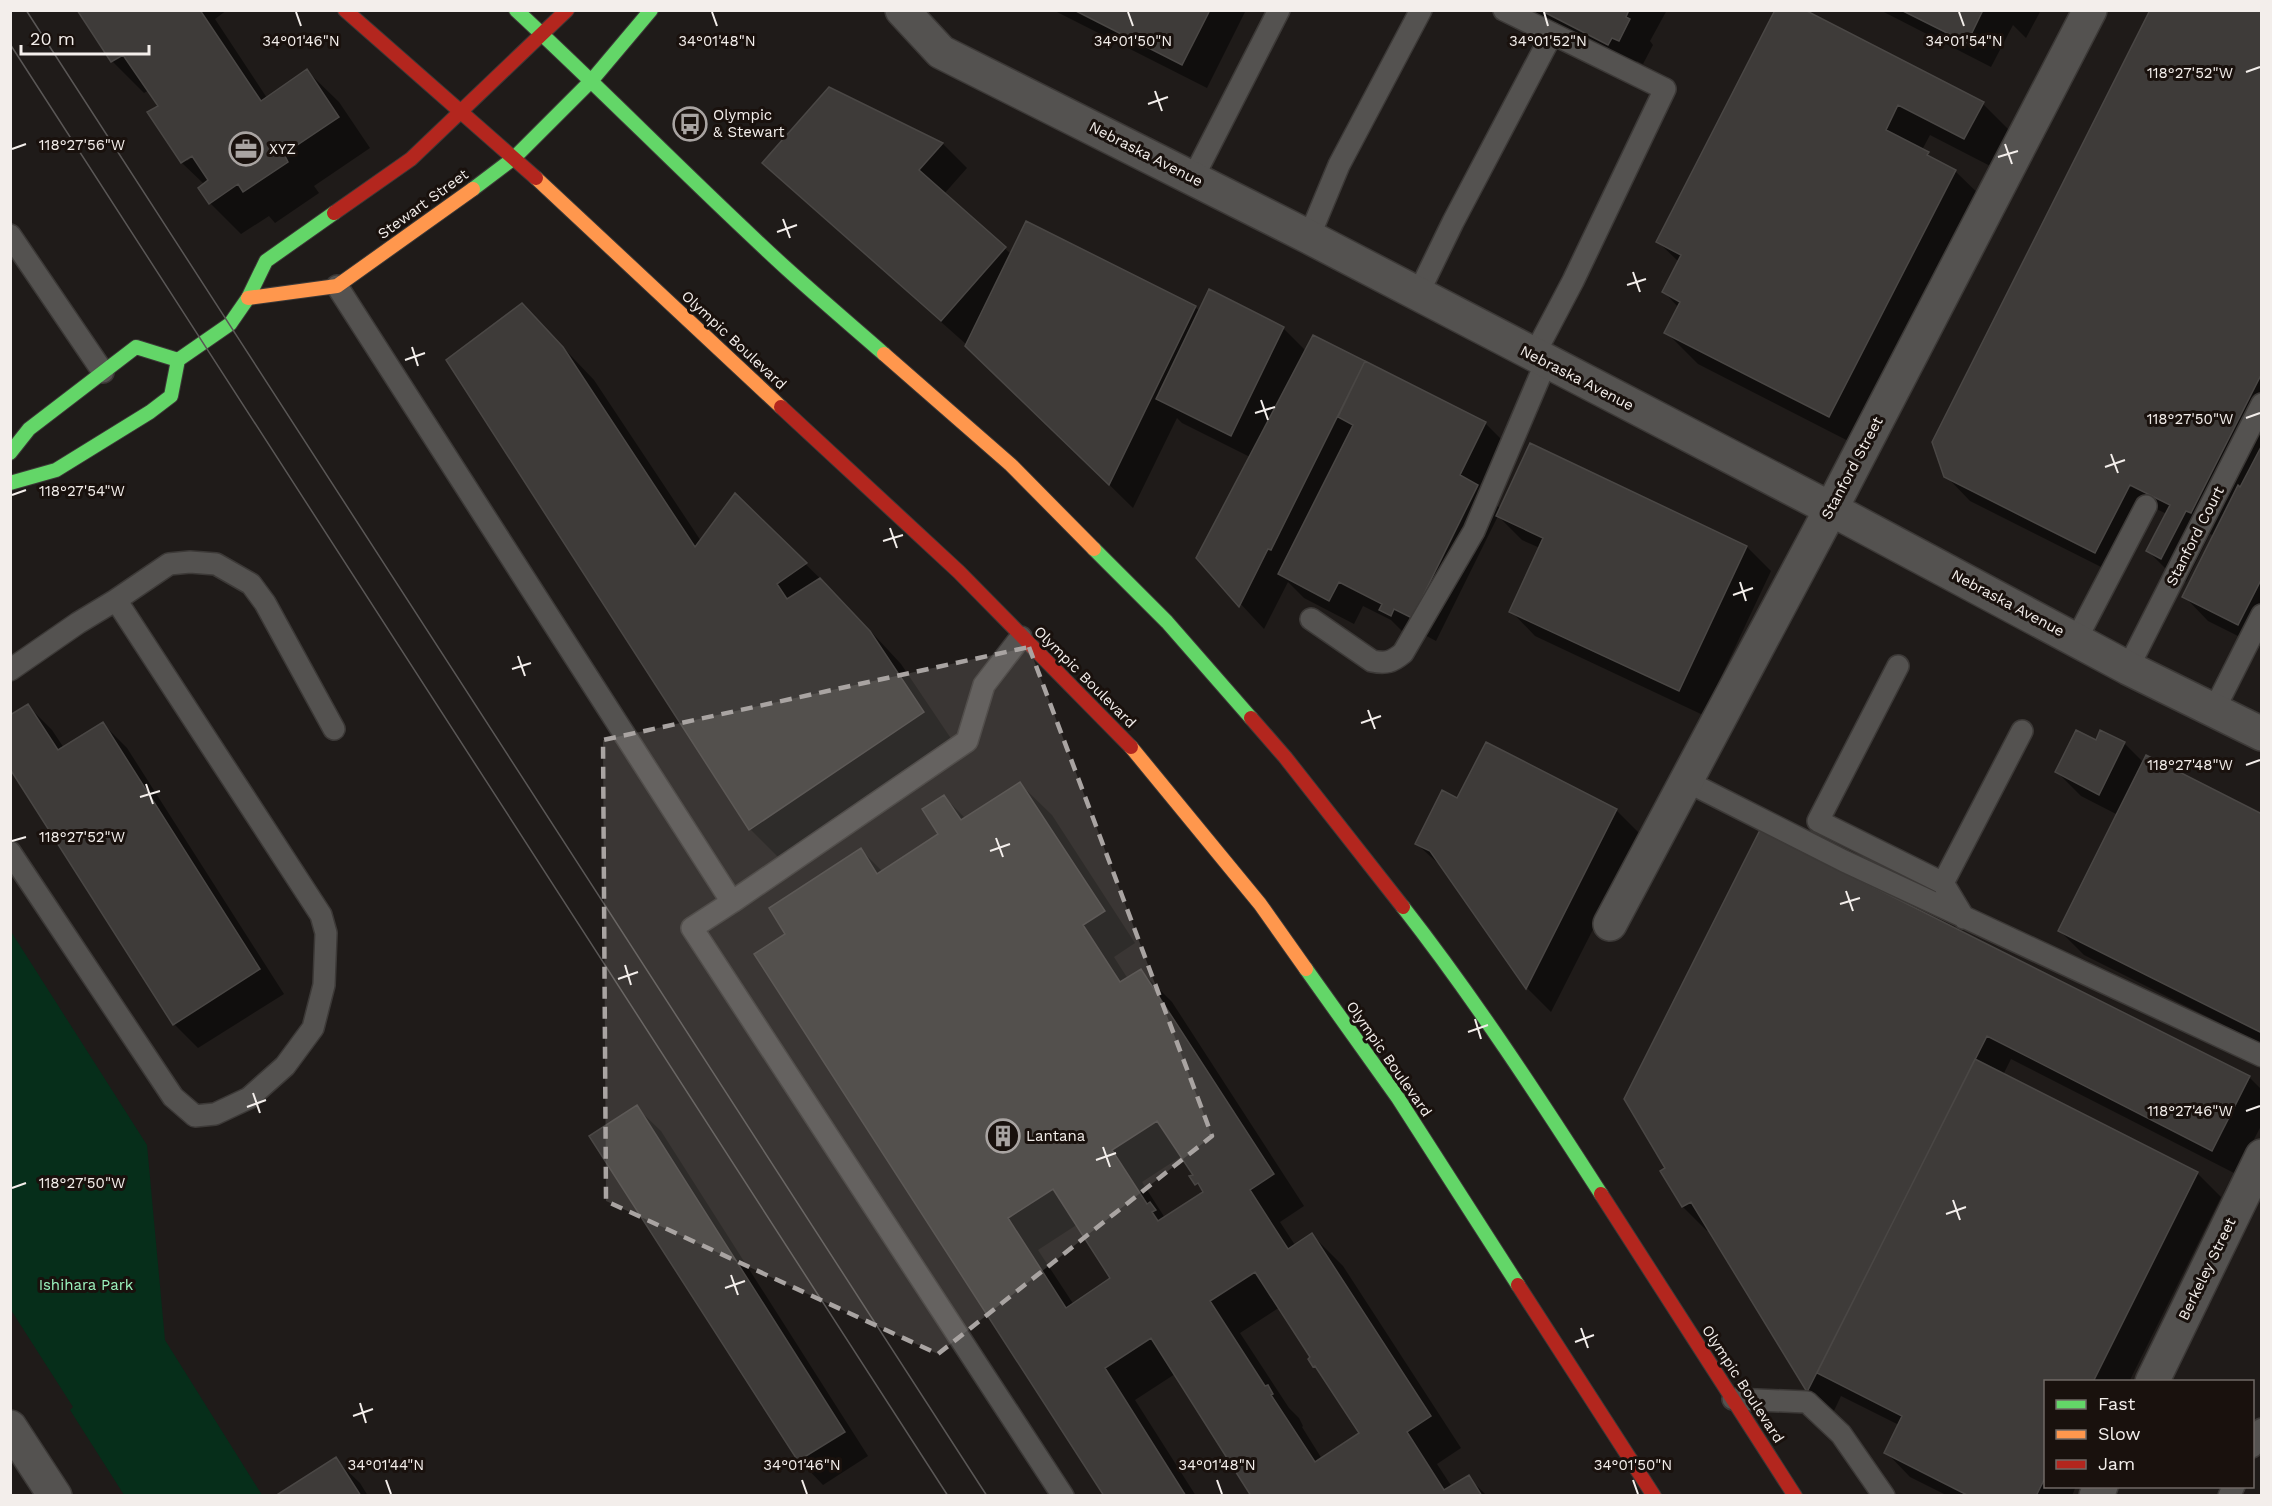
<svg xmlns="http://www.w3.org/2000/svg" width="2272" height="1506" viewBox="0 0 2272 1506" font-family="'Work Sans',sans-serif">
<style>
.green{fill:#062e1a}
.shadow{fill:#0007;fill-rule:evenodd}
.building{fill:#3e3b39;stroke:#4a4745;stroke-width:1.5;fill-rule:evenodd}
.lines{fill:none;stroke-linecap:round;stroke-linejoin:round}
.lane-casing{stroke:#3c3937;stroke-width:24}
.street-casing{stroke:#3c3937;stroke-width:36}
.fast-casing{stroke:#3c3937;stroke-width:16}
.slow-casing{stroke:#3c3937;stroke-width:16}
.jam-casing{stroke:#3c3937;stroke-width:16}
.lane{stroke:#545250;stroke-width:21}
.street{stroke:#545250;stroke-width:33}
.fast{stroke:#63d668;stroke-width:14}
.slow{stroke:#ff974d;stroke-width:14}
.jam{stroke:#b3261e;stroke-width:14}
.tram{stroke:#5a5756;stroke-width:1.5}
.marked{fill:#a9a4a2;fill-opacity:0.2;stroke:#a9a4a2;stroke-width:4.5;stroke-dasharray:12 8;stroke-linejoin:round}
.ticks{fill:none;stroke:#f3eeeb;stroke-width:2}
.labels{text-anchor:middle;stroke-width:6;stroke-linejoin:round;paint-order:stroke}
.poi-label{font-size:15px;fill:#f3eeeb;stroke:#19110d;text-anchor:start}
.street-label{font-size:15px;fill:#f3eeeb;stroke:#19110d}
.park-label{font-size:15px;fill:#9cf4bf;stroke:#19110d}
.ticks-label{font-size:15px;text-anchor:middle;fill:#f3eeeb;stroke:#19110d;stroke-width:6;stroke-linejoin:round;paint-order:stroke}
</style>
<rect width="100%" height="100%" fill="#1f1b19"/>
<path class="green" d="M10 930 147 1145 165 1340 262 1495H124L70 1410 73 1407 11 1310Z"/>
<path class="shadow" d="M78 10H227L215 19 267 98 307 71 339 102 370 148 314 186 319 193 275 223 269 216 241 234 210 203 205 185 182 163 149 113 160 106 149 90 144 93 112 61ZM199 153 187 161V158Z
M1053 10H1246L1207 88Z
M1518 10H1667L1650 41 1653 45 1643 64 1637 61 1633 69Z
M1777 10 1983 104 2014 135 1996 169 1930 135 1922 150 1936 162 1955 171 1987 202 1860 447 1698 364 1666 332 1679 308 1664 292 1679 262 1658 242Z
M1880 10H2041L2026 38 2013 25 1991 67Z
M2262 10V648L2208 621 2184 596 2214 536 2210 534 2186 582 2172 575 2148 551 2167 514 2154 508 2119 576 1970 501 1946 476Z
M830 89 943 144 967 168 944 194 1011 254 1195 307 1200 311 1283 328 1306 351 1313 337 1486 424 1510 448 1486 495 1501 509 1747 547 1771 571 1703 715 1535 636 1511 611 1540 548 1522 540 1498 516 1436 641 1419 632 1405 634 1391 620 1363 606 1354 624 1304 598 1288 582 1264 629 1198 558 1250 457 1182 423 1177 418 1133 508 967 345 789 187 765 163Z
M553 337 594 380 701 541 735 495 837 595 901 664 954 743 782 861 750 829 448 360Z
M28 706 52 730 64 748 103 724 127 748 284 994 198 1048 174 1024Z
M2096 742 2124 743 2144 763 2262 815V1044L2084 955 2060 931 2118 815 2081 796 2057 772Z
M1486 744 1616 810 1641 835 1551 1012 1527 988 1444 869 1417 844 1458 800Z
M1020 784 1052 815 1135 943 1114 957 1128 979 1141 971 1172 1002 1304 1206 1280 1222 1295 1245 1312 1235 1343 1266 1461 1448 1437 1464 1452 1487 1468 1477 1487 1496H1253L1175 1374 1135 1400 1196 1496H1106L787 935 861 850 883 872 940 835 944 797 966 819ZM1182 1156 1195 1175 1192 1177 1205 1192 1165 1218 1142 1182ZM1078 1224 1113 1278 1074 1305 1038 1250ZM1280 1307 1312 1358 1310 1359 1322 1374 1361 1434 1322 1459 1302 1427 1303 1426 1299 1418 1289 1408 1240 1333Z
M1761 832 2249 1077 2262 1090V1124L2236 1174 2011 1059 2003 1075 2197 1173 2221 1197 2129 1382H2046V1486H2076L2072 1496H1948L1910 1477 1886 1452 1899 1425 1841 1396 1832 1415 1808 1391 1710 1229 1707 1231 1683 1207 1662 1171 1667 1168Z
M636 1107 661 1131 868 1456 823 1485 799 1460 591 1136Z
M335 1459 360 1483 368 1496H278Z"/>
<path class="building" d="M77 10H200L261 101 307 69 339 117 284 154 288 162 243 192 238 184 209 204 198 188 208 180 192 156 181 163 147 112 158 106 123 55 111 62Z
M1074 10H1210L1182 65Z
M1540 10H1629L1626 17 1630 19 1619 41 1612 38 1608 45Z
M1775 10H1805L1984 102 1964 139 1898 105 1886 130 1929 152 1927 155 1956 170 1829 417 1664 333 1680 302 1662 292 1681 255 1656 242Z
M1901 10H1983L1967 43Z
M2150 10H2262V373L2191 513 2186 511 2161 559 2146 551 2170 505 2130 485 2095 553 1944 477 1932 442Z
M829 87 943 143 919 170 1006 247 941 321 762 163Z
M1026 221 1196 306 1109 485 965 346Z
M1209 289 1284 327 1231 436 1156 399Z
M522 303 563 347 695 547 735 493 807 563 777 584 787 599 820 578 870 631 924 712 749 830 446 360Z
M1313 335 1365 361 1271 550 1268 549 1239 607 1196 558Z
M1365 361 1486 422 1460 475 1478 485 1412 618 1394 609 1391 616 1379 610 1382 604 1339 582 1329 601 1278 574 1353 425 1338 417Z
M1530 443 1747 546 1679 691 1509 612 1543 538 1496 516Z
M2262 445V578L2238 625 2182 597 2238 485 2240 487Z
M28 704 58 750 103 722 260 969 173 1025 10 769V715Z
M2076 730 2096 740 2100 730 2125 742 2099 795 2055 772Z
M1486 742 1617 809 1526 989 1430 851 1415 844 1442 790 1457 798Z
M2146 755 2262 814V1033L2058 931Z
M1020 782 1105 911 1083 925 1120 982 1141 969 1274 1174 1250 1190 1288 1249 1312 1233 1431 1416 1407 1432 1444 1490 1469 1475 1482 1496H1251L1151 1338 1105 1368 1186 1496H1104L754 954 785 934 769 908 861 848 877 874 938 834 922 809 944 795 961 820ZM1157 1121 1193 1175 1189 1176 1195 1185 1198 1183 1203 1192 1158 1221 1152 1212 1156 1210 1150 1202 1147 1204 1112 1150ZM1053 1189 1110 1278 1066 1308 1008 1218ZM1255 1272 1310 1357 1308 1359 1313 1367 1315 1366 1359 1433 1315 1462 1271 1395 1273 1394 1268 1385 1265 1386 1210 1301Z
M1760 830 2250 1076 2212 1151 1987 1036 1807 1392 1691 1202 1682 1207 1660 1171 1665 1168 1624 1099Z
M1975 1059 2198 1172 2093 1382H2046V1476L2036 1496H1969L1884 1453 1902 1416 1817 1373Z
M637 1105 845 1432 798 1461 589 1136Z
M336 1457 361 1496H275Z"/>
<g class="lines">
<g class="lane-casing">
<path id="lane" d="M1504 10 1665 89 1573 281 1534 355
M1193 178 1279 10
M10 235 103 372
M1309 237 1339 165 1421 10
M337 286 732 902 967 741 984 685 1021 637
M1418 294 1453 222 1552 34
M116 600 169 564 190 562 216 564 251 584 265 603 334 729
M1311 619 1372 661C1386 664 1392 662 1403 653L1474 531 1546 362
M2076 640 2146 506
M1898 666 1818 821 1943 883 1964 918
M2128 668 2262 404
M10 670 78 623 116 600 321 915 326 933 324 985 313 1028 285 1066 249 1098 215 1114 195 1116 173 1097 10 852
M2214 710 2262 615
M1686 781 1844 861 2262 1056
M1943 883 2022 731
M732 902 692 928 1063 1496
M1733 1399 1807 1402 1841 1434 1884 1496
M2252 1447 2262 1429
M2229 1496 2234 1486"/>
</g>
<g class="street-casing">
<path id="street" d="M902 10 941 52 1309 237 1831 509 2128 668 2262 734
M1610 924 1831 509 2090 10
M2152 1382 2262 1156
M10 1427 55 1496
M2096 1496 2101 1486"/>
</g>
<g class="fast-casing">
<path id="fast" d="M516 10C608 95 695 185 787 269 819 298 852 326 884 354
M473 189 514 158 592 80 651 10
M10 453 29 429 136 347 178 360
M10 483 56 470 150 412 171 396 178 360 230 324 248 298 266 261 334 213
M1094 549 1167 622 1251 718
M1403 907C1474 998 1538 1096 1601 1194
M1306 969 1398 1098 1518 1285"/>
</g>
<g class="slow-casing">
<path id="slow" d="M536 178 781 407
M248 298 337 286 473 189
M884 354 1011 465 1094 549
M1131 747 1260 904 1306 969"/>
</g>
<g class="jam-casing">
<path id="jam" d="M345 10 536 178
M334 213 411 159 567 10
M781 407 959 572 1131 747
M1251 718 1285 757 1403 907
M1601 1194 1795 1496
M1518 1285 1654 1496"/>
</g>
<use href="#lane" class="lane"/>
<use href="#street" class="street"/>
<use href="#fast" class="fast"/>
<use href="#slow" class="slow"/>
<use href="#jam" class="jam"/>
<path class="tram" d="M26 10 987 1496
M10 44 948 1496"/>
</g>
<path class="marked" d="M1029 647 1212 1136 938 1354 606 1201 603 740Z"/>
<path class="ticks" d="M296 12 301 26M712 12 717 26M1128 12 1133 26M1544 12 1548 26M1959 12 1964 26M2246 72 2260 67M1155 91 1162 111M1148 104 1168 97M2005 144 2012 164M12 149 26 144M1998 157 2018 151M783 219 790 238M777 232 797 225M1633 272 1640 292M1627 285 1646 279M412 347 418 366M405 360 425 353M1261 400 1268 420M1255 413 1275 407M2246 418 2260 413M2111 454 2118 473M2105 467 2125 460M12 495 26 490M890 528 897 548M883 541 903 535M1740 582 1746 601M1733 595 1753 588M518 656 525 676M512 669 531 663M1368 710 1375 729M1361 723 1381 716M2246 765 2260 760M146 784 153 804M140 797 160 791M996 838 1003 857M12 841 26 837M990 851 1010 844M1846 891 1853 911M1840 904 1860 898M625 965 631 985M618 979 638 972M1475 1019 1481 1039M1468 1032 1488 1025M253 1093 260 1113M247 1107 266 1100M2246 1111 2260 1106M1103 1147 1110 1167M1096 1160 1116 1153M12 1188 26 1183M1953 1200 1960 1220M1946 1214 1966 1207M731 1275 738 1295M725 1288 745 1281M1581 1328 1588 1348M1575 1342 1594 1335M360 1403 366 1423M353 1416 373 1409M386 1480 391 1494M802 1480 807 1494M1217 1480 1222 1494M1633 1480 1638 1494"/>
<defs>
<g id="bus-ring" transform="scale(1.725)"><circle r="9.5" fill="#19110d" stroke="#a9a4a2" stroke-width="1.5"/><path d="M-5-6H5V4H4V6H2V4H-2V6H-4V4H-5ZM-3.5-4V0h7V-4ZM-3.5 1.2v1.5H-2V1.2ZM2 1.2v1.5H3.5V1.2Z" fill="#a9a4a2"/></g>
<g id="office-ring" transform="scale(1.725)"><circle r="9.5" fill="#19110d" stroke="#a9a4a2" stroke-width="1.5"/><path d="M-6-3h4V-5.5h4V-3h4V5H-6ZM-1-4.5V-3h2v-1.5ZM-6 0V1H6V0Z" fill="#a9a4a2"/></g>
<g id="building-ring" transform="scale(1.725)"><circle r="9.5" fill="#19110d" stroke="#a9a4a2" stroke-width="1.5"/><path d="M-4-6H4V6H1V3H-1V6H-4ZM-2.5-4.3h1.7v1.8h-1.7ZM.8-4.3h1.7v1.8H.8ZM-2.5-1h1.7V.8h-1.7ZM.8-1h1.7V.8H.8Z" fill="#a9a4a2"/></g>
</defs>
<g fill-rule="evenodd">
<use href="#bus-ring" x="690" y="124"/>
<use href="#office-ring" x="246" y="149"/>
<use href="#building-ring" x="1003" y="1136"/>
</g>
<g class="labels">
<g class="poi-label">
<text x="713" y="120">Olympic<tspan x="713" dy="17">&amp; Stewart</tspan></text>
<text x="269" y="154">XYZ</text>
<text x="1026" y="1141">Lantana</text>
</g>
<g class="street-label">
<text transform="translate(1146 154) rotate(27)" y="5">Nebraska Avenue</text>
<text transform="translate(423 204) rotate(-36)" y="5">Stewart Street</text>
<text transform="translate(734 340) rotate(43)" y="5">Olympic Boulevard</text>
<text transform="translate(1577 378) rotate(27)" y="5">Nebraska Avenue</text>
<text transform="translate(1852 468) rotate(-62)" y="5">Stanford Street</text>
<text transform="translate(2195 536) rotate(-63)" y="5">Stanford Court</text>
<text transform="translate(2008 603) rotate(28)" y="5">Nebraska Avenue</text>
<text transform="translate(1085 677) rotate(45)" y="5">Olympic Boulevard</text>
<text transform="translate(1389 1059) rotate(55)" y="5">Olympic Boulevard</text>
<text transform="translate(2207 1269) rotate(-64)" y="5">Berkeley Street</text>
<text transform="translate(1743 1384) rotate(57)" y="5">Olympic Boulevard</text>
</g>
<g class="park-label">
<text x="86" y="1290">Ishihara Park</text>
</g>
</g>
<g class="ticks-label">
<text x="1964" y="46">34°01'54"N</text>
<text x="301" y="46">34°01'46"N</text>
<text x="717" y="46">34°01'48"N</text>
<text x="1133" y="46">34°01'50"N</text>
<text x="1548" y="46">34°01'52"N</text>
<text x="2190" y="78">118°27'52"W</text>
<text x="82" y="150">118°27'56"W</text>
<text x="2190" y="424">118°27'50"W</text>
<text x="82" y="496">118°27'54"W</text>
<text x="2190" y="770">118°27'48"W</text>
<text x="82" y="842">118°27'52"W</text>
<text x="2190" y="1116">118°27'46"W</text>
<text x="82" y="1188">118°27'50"W</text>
<text x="386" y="1470">34°01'44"N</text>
<text x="802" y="1470">34°01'46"N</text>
<text x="1217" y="1470">34°01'48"N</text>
<text x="1633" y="1470">34°01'50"N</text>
</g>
<rect width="2272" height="1506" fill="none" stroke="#f3eeeb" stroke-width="24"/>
<rect x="2044" y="1380" width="210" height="108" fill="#19110d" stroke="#706966" stroke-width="1.5"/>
<rect x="2056" y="1400" width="30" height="9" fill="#63d668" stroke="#706966" stroke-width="1.5"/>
<text x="2098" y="1410" font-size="18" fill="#f3eeeb">Fast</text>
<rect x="2056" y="1430" width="30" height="9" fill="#ff974d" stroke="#706966" stroke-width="1.5"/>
<text x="2098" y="1440" font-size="18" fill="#f3eeeb">Slow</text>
<rect x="2056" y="1460" width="30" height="9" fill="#b3261e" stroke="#706966" stroke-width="1.5"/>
<text x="2098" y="1470" font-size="18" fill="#f3eeeb">Jam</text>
<path d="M21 45v9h128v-9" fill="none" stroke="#f3eeeb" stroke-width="3"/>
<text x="30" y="45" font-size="18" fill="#f3eeeb" stroke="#19110d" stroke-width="4.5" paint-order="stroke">20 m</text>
</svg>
